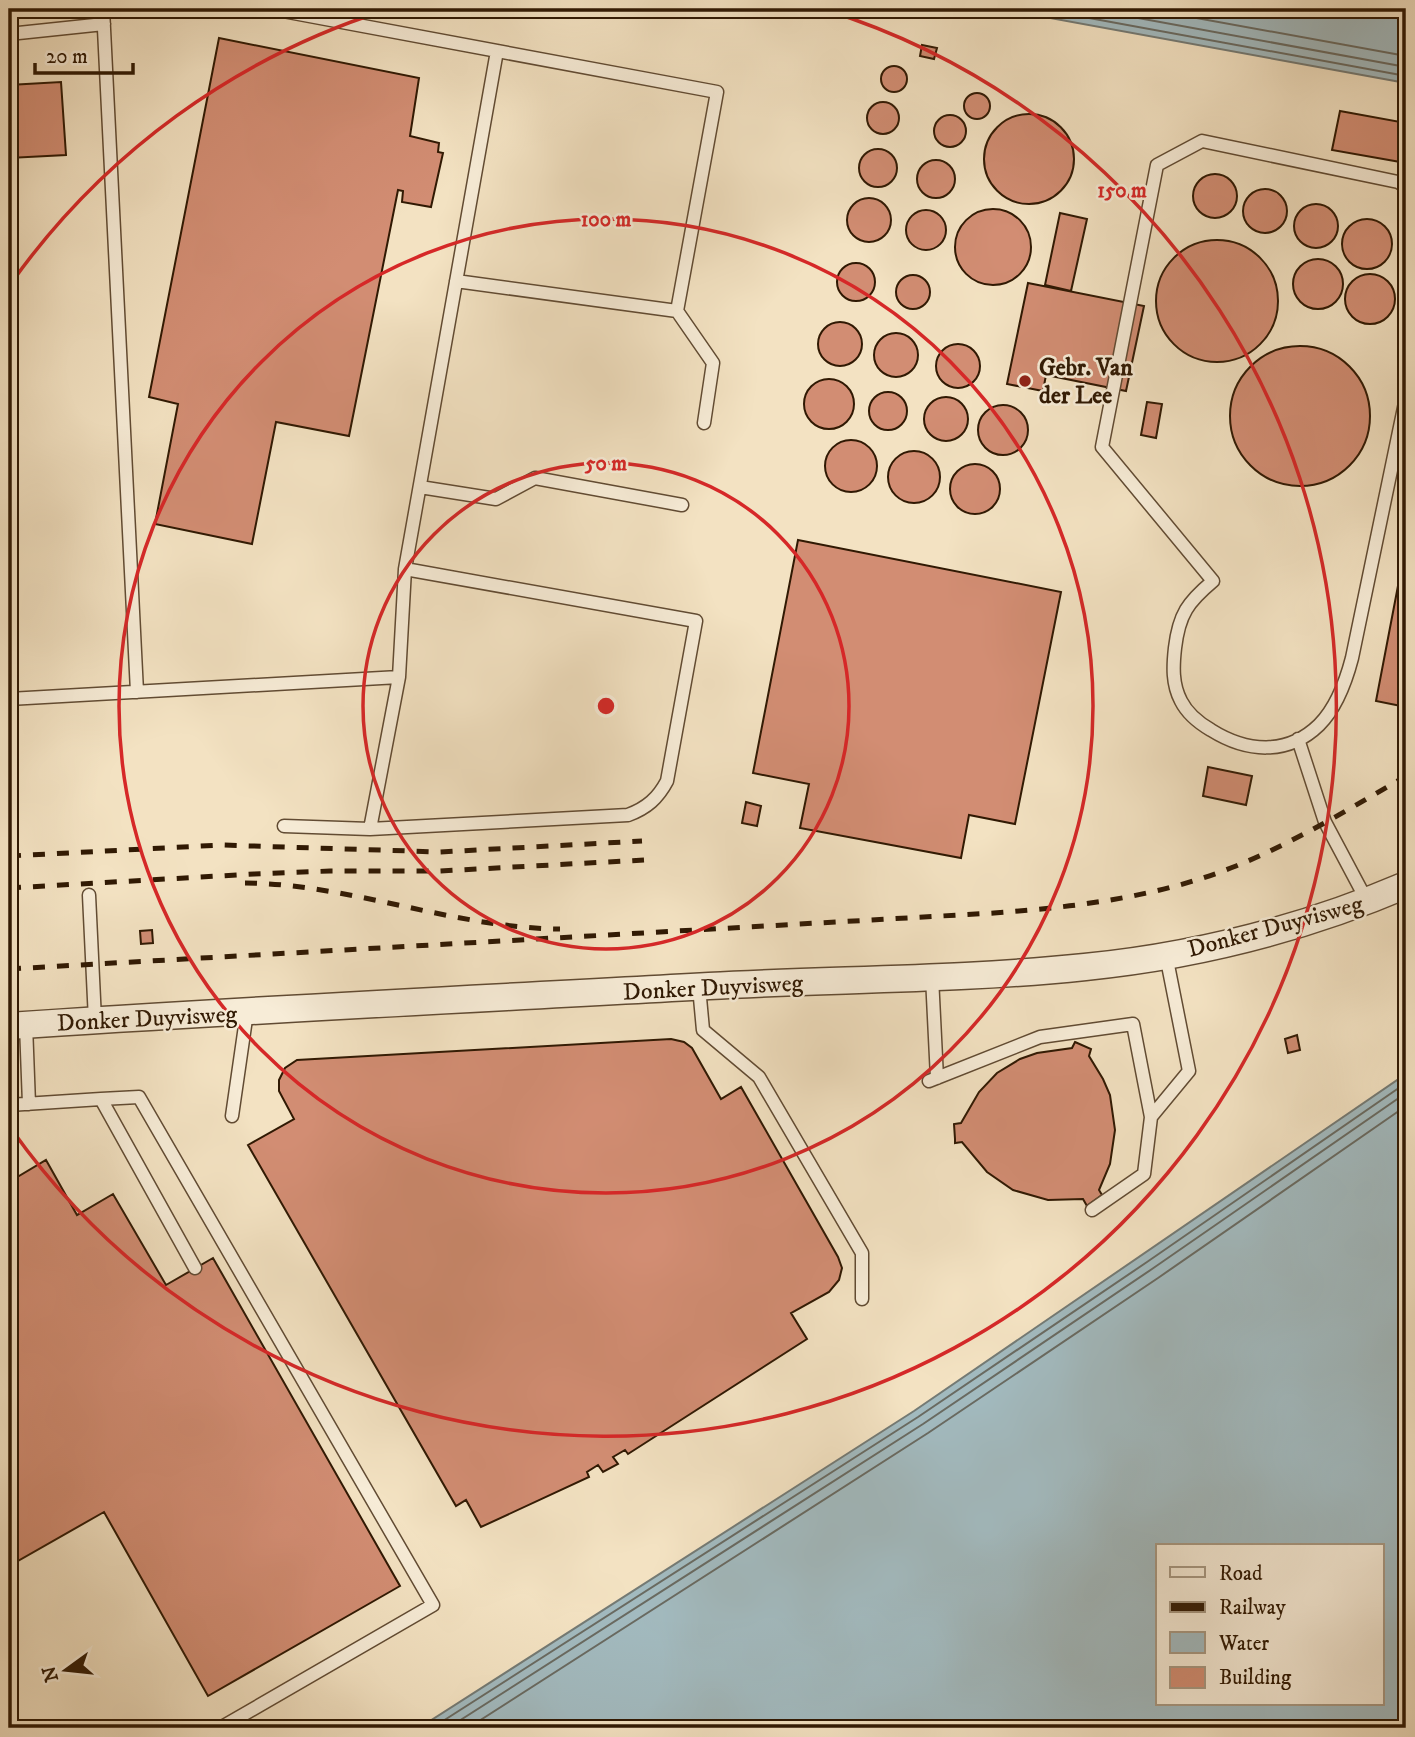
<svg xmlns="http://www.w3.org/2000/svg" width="1415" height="1737" viewBox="0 0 1415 1737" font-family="'IM FELL DW Pica',serif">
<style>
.water{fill:#a2babf;stroke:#747a74;stroke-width:2;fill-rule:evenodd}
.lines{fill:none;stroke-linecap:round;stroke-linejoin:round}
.shore{stroke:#696a61;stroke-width:2}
.building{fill:#d28d73;stroke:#301903;stroke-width:2}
.lane-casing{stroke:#614b33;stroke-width:15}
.street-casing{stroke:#614b33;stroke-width:29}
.lane{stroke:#f7ecd7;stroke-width:12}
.street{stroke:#f7ecd7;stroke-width:26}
.rail{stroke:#301903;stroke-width:5;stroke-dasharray:12 12;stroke-linecap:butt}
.ring{fill:none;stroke:#d62828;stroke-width:3.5}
.poi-dot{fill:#8f2418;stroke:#f7ecd7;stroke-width:2.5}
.labels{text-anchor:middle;stroke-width:5;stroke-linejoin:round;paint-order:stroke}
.poi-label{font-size:24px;font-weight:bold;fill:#301903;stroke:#f7ecd7;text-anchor:start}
.street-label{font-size:24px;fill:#301903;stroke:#f7ecd7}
.centre{fill:#d62828;stroke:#f7ecd7;stroke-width:3.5}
.ring-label{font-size:21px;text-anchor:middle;font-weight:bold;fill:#d62828;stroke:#f7ecd7;stroke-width:5;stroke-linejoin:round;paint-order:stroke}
</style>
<rect width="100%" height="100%" fill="#f3e2c2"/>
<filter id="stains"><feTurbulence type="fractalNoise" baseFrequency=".00286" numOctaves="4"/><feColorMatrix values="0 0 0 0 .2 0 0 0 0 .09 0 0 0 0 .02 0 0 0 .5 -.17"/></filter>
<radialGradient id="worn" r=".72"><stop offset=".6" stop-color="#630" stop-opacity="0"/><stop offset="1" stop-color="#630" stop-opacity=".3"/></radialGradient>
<path class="water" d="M1001 9H1406V83Z
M1406 1074V1728H419L914 1411ZM1158 1546H1382V1704H1158Z"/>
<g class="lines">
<path class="shore" d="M1040 9 1406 76
M1089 9 1406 67
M1147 9 1406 56
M432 1728 918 1417 1147 1262 1406 1083
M448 1728 923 1424 1152 1269 1406 1093
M468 1728 928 1433 1158 1278 1406 1106"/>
</g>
<path class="building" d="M219 38 419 78 410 136 439 143 438 152 443 153 431 207 402 202 403 191 398 190 349 436 276 422 252 544 155 524 178 404 149 397Z
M922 45 937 48 934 59 920 56Z
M881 79a13 13 0 1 1 26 0a13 13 0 1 1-26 0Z
M61 82 66 155 9 158V85Z
M964 106a13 13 0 1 1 26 0a13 13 0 1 1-26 0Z
M867 118a16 16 0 1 1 32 0a16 16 0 1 1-32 0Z
M1340 111 1406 123V163L1332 150Z
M984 159a45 45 0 1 1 90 0a45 45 0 1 1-90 0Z
M934 131a16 16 0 1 1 32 0a16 16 0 1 1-32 0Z
M859 168a19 19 0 1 1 38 0a19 19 0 1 1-38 0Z
M917 179a19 19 0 1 1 38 0a19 19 0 1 1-38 0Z
M1193 196a22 22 0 1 1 44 0a22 22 0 1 1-44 0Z
M1243 211a22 22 0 1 1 44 0a22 22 0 1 1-44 0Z
M847 220a22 22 0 1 1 44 0a22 22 0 1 1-44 0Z
M1294 226a22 22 0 1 1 44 0a22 22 0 1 1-44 0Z
M955 247a38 38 0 1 1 76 0a38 38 0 1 1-76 0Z
M906 230a20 20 0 1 1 40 0a20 20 0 1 1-40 0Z
M1060 213 1087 219 1071 291 1045 285Z
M1342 244a25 25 0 1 1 50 0a25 25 0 1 1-50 0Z
M1156 301a61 61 0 1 1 122 0a61 61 0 1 1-122 0Z
M1293 284a25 25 0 1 1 50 0a25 25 0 1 1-50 0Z
M837 282a19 19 0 1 1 38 0a19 19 0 1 1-38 0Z
M1345 299a25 25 0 1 1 50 0a25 25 0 1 1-50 0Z
M896 292a17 17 0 1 1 34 0a17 17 0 1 1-34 0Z
M1028 283 1144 306 1126 391 1046 375 1043 391 1007 384Z
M818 344a22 22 0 1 1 44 0a22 22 0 1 1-44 0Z
M874 355a22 22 0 1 1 44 0a22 22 0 1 1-44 0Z
M936 366a22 22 0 1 1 44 0a22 22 0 1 1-44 0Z
M1230 416a70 70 0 1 1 140 0a70 70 0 1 1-140 0Z
M804 404a25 25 0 1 1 50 0a25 25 0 1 1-50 0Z
M869 411a19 19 0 1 1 38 0a19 19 0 1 1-38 0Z
M924 419a22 22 0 1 1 44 0a22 22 0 1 1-44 0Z
M1147 402 1162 404 1156 438 1141 435Z
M978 430a25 25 0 1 1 50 0a25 25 0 1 1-50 0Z
M825 466a26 26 0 1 1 52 0a26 26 0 1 1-52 0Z
M888 477a26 26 0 1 1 52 0a26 26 0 1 1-52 0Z
M950 489a25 25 0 1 1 50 0a25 25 0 1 1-50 0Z
M798 540 1061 592 1015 824 969 815 961 858 800 828 809 784 753 773Z
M1406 544V707L1376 701Z
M1208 767 1252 776 1246 805 1203 796Z
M746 802 761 806 757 826 742 823Z
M152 930 153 943 141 944 140 931Z
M1297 1035 1300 1050 1288 1053 1285 1039Z
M671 1039 684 1042 692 1048 721 1099 741 1087 838 1257 842 1268 839 1280 829 1292 791 1313 807 1339 628 1454 625 1450 613 1457 618 1464 603 1472 598 1465 587 1472 589 1477 481 1527 466 1500 456 1506 248 1145 294 1119 279 1091V1080L285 1068 297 1060Z
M1075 1042 1091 1049 1089 1056 1103 1079 1110 1095 1115 1130 1110 1164 1099 1190 1102 1195 1087 1206 1083 1199 1048 1200 1013 1190 987 1172 962 1142 955 1143V1139L954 1124 961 1123 979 1092 997 1073 1020 1059 1037 1053 1072 1048Z
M46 1160 77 1215 113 1194 166 1285 213 1258 400 1586 208 1696 104 1512 9 1566V1182Z"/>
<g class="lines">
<g class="lane-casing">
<path id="lane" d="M103 9 137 692
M272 9 717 92 677 311
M9 34 104 24
M1406 187 1398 182 1202 141 1157 165 1102 447 1213 581C1188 602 1179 614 1175 648 1173 666 1172 684 1181 701 1187 713 1199 723 1211 730 1246 752 1287 756 1319 725 1337 707 1346 681 1352 658L1406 398
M456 281 677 311 713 363 704 423
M420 487 496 499 535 478 682 505
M9 699 399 677
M1298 739 1325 822 1367 901
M284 826 370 829 628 815C647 808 658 798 667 781L696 621 405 569
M370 829 399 677 405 569 497 51
M89 895 95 1020
M932 977 937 1078
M699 987 703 1030 759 1077 862 1253V1299
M26 1025 29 1104
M929 1081 1040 1037 1133 1024 1151 1117 1144 1174 1092 1210
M101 1099 139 1097 433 1605 222 1727
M9 1105 101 1099 195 1268
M232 1116 247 1012
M1151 1117 1189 1071 1166 955"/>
</g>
<g class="street-casing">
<path id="street" d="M9 1026C242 1010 476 999 709 986 834 979 960 980 1085 967 1195 956 1305 928 1406 885"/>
</g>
<use href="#lane" class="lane"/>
<use href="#street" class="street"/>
<path class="rail" d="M9 856 221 845 440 852 642 841
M245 883C352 884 453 928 560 929
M9 888 254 874 330 871H440L644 860
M9 969 994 913C1076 907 1159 897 1236 866 1295 842 1351 808 1406 776"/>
</g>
<g class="ring">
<circle cx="606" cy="706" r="243"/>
<circle cx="606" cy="706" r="487"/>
<path d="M12 282A730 730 0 0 1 386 10M826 10A730 730 0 1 1 12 1130"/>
</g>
<circle class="poi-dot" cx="1025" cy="381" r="7"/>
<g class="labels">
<g class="poi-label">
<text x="1039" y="375">Gebr. Van<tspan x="1039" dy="28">der Lee</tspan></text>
</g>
<g class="street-label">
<text transform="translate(1275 926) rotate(-15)" y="8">Donker Duyvisweg</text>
<text transform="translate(713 987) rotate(-3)" y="8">Donker Duyvisweg</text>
<text transform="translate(147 1018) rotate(-3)" y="8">Donker Duyvisweg</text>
</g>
</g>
<circle cx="606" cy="706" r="10" class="centre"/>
<g class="ring-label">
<text x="1122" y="197">150 m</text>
<text x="606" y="226">100 m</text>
<text x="606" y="470">50 m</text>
</g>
<rect width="1415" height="1737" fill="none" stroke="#f3e2c2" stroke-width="35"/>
<rect x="10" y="10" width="1394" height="1716" fill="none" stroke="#301903" stroke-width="3.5"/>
<rect x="18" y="18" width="1380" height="1702" fill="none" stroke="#301903" stroke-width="2"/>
<rect x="1156" y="1544" width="228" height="161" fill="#f7ecd7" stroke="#a79882" stroke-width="2"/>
<rect x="1170" y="1567" width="35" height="10" fill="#f7ecd7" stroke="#a79882" stroke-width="2"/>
<text x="1219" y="1580" font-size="21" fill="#301903">Road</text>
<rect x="1170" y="1602" width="35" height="10" fill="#301903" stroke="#a79882" stroke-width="2"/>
<text x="1219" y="1614" font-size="21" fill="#301903">Railway</text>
<rect x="1170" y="1632" width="35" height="21" fill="#a2babf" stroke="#a79882" stroke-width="2"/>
<text x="1219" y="1650" font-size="21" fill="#301903">Water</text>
<rect x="1170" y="1667" width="35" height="21" fill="#d28d73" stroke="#a79882" stroke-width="2"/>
<text x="1219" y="1684" font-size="21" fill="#301903">Building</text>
<g transform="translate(66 1670) rotate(255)" stroke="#f7ecd7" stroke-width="5" paint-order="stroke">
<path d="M0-5L12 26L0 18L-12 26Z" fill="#301903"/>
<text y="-10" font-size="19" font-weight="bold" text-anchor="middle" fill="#301903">N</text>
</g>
<path d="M35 63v10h98v-10" fill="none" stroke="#301903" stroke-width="3.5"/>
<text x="46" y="63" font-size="21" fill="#301903" stroke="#f7ecd7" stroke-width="5" paint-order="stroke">20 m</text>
<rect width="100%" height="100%" filter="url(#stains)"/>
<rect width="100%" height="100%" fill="url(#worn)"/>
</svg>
